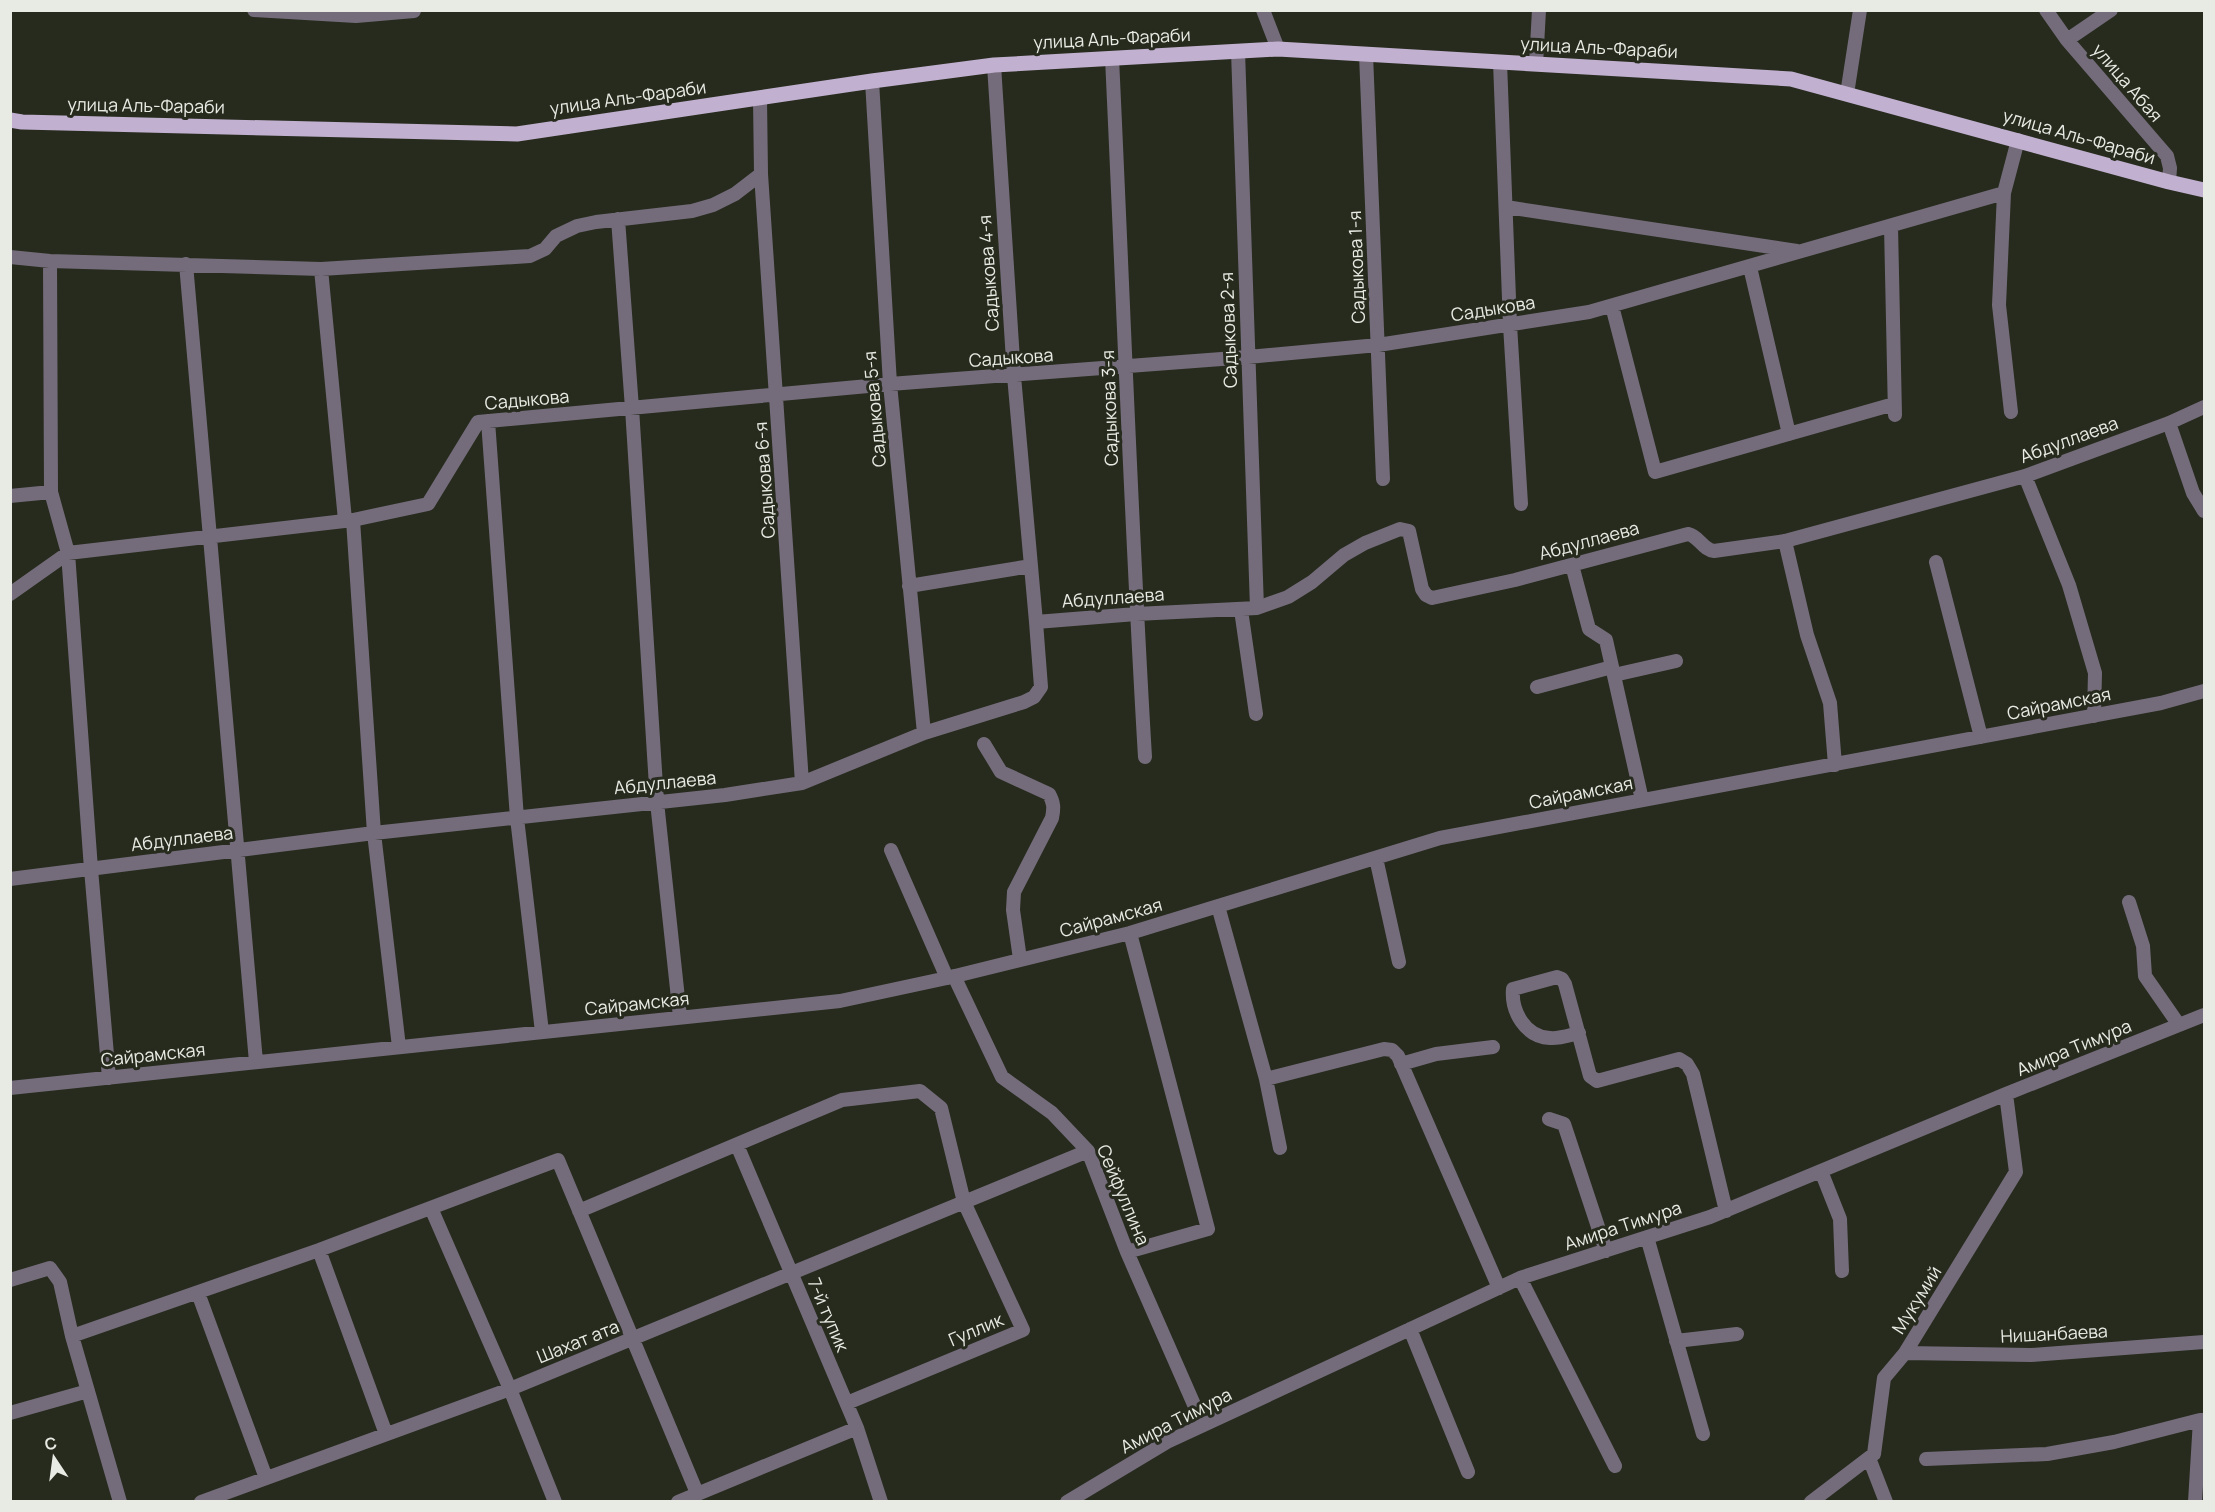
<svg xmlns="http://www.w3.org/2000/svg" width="2215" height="1512" viewBox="0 0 2215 1512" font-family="Manrope,sans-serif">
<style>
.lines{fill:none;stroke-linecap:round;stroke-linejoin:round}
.minor{stroke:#756c7b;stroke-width:14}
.major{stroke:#c1b0cf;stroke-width:15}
.labels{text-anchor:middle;stroke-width:6;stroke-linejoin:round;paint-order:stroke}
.street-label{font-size:18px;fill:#e8ebe3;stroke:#262b1e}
</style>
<rect width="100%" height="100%" fill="#262b1e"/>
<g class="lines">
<path class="minor" d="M254 10 356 16 414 11
M1263 10 1278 49
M2046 10 2067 40 2167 156 2170 168 2169 182
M2067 40 2111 10
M1238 51 1257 608
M1366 54 1383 479
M1112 58C1123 291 1131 524 1145 757
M1500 62 1510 325 1521 504
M1536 64 1539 10
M994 65 1014 376 1036 622
M872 81 890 384 924 733
M1847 94 1860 10
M760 99 761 174 802 783
M2004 193 1999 305 2011 412
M1506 207 1797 251
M618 219 632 408 657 802 680 1017
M1891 226 1895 415
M10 257 50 261 321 269 530 256 545 249 556 236 577 226 596 222 692 211 713 205 735 194 761 174
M50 261 51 492 68 553 91 869 109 1078
M186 264C211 530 231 796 256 1062
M1750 267 1789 434
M321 269 345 520
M1612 306 1655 472 1894 404
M488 421 517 818 542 1032
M2169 423 2193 493 2204 511
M2025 476 2069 585 2095 673 2094 716
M10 496 51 492
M353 520 374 833 399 1047
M1785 541 1807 635 1830 703 1835 765
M1936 562 1981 737
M1572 565 1589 629 1606 640 1642 800
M909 586 1031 566
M10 594 68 553 353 520 428 504 478 422 890 384 1248 357 1378 345 1589 312 2004 193 2018 140
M1241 610 1256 714
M1614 675 1676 661
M1537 687 1612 667
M984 744 1001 772 1049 794C1054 803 1054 808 1052 818L1014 892 1013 910 1020 959
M891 850 947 978
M1376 858 1399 962
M10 879 374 833 725 795 802 783 924 733 1024 702 1034 697 1041 687 1036 622 1136 614 1257 608 1288 597 1312 582 1344 555 1365 543 1400 529 1409 531 1422 589 1426 595 1432 598 1515 580 1688 534C1699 536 1703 550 1714 551L1785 541 2025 476 2169 423 2204 407
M2129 902 2143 946 2145 976 2179 1025
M1218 906 1266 1079 1384 1049 1392 1050 1398 1056 1499 1288
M954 976 1002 1077 1052 1113 1088 1151 1127 1252 1203 1425
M1579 1033C1570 1035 1559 1039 1550 1038 1525 1037 1511 1011 1513 989L1557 977 1562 979 1565 984 1590 1076 1597 1081 1679 1059 1687 1064 1693 1074 1726 1211
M1401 1064 1436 1054 1493 1047
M1266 1079 1280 1148
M10 1088 840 1001 947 978 1130 933 1440 838 2161 703 2204 691
M1549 1119 1564 1124 1606 1251
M737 1145 857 1428 881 1502
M1821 1171 1840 1219 1842 1271
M431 1208 510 1389 555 1502
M579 1211 842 1100 920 1091 941 1108 964 1202 1023 1330 847 1403
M1647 1237 1703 1434
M319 1250 386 1434
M1127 1252 1208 1229 1130 933
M1520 1278 1615 1466
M10 1280 50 1268 60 1282 72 1336 120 1502
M198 1293 266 1478
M1410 1329 1468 1472
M72 1336 319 1250 558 1160 697 1493
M1676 1341 1737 1334
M1905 1353 2031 1355 2204 1342
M10 1413 88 1391
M1869 1458 1886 1502
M1926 1459 2047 1454 2114 1442 2200 1420
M201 1502 510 1389 1088 1151
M678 1502 857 1428
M1067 1502 1167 1442 1520 1278 1710 1217 2006 1094 2204 1015
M1811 1502 1874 1454 1884 1378 1905 1353 2016 1172 2006 1094
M2195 1502 2200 1420H2204"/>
<path class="major" d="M10 120 22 122 517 134 872 81 994 65 1278 49 1791 79 2169 182 2204 190"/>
</g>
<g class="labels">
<g class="street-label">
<text transform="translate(1112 39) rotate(-3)" y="6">улица Аль-Фараби</text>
<text transform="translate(1599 48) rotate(3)" y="6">улица Аль-Фараби</text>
<text transform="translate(2127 83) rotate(49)" y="6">улица Абая</text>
<text transform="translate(628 98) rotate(-8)" y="6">улица Аль-Фараби</text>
<text transform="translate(146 106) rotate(1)" y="6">улица Аль-Фараби</text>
<text transform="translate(2079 137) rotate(16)" y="6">улица Аль-Фараби</text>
<text transform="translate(1357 267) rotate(-92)" y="6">Садыкова 1-я</text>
<text transform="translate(989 273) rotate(-94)" y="6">Садыкова 4-я</text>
<text transform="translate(1493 309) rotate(-9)" y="6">Садыкова</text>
<text transform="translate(1229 330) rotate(-92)" y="6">Садыкова 2-я</text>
<text transform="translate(1011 358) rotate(-4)" y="6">Садыкова</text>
<text transform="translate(527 400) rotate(-5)" y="6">Садыкова</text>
<text transform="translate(1110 408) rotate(-92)" y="6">Садыкова 3-я</text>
<text transform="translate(875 409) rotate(-95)" y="6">Садыкова 5-я</text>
<text transform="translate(2069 440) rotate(-20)" y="6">Абдуллаева</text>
<text transform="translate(765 480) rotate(-94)" y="6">Садыкова 6-я</text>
<text transform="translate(1589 541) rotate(-15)" y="6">Абдуллаева</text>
<text transform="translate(1113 598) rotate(-4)" y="6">Абдуллаева</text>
<text transform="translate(2059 704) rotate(-11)" y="6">Сайрамская</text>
<text transform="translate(665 783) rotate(-6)" y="6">Абдуллаева</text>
<text transform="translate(1581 793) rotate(-11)" y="6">Сайрамская</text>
<text transform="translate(182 839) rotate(-7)" y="6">Абдуллаева</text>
<text transform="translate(1111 918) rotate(-15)" y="6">Сайрамская</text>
<text transform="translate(637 1004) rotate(-6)" y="6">Сайрамская</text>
<text transform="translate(2074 1048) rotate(-22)" y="6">Амира Тимура</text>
<text transform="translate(153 1055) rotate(-6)" y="6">Сайрамская</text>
<text transform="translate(1123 1195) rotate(67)" y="6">Сейфуллина</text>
<text transform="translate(1623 1226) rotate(-18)" y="6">Амира Тимура</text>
<text transform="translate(1917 1300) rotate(-58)" y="6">Мукумий</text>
<text transform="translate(828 1315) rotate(67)" y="6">7-й тупик</text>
<text transform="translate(976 1330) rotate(-23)" y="6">Гуллик</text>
<text transform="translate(2054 1334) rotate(-3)" y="6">Нишанбаева</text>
<text transform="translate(578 1342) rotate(-22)" y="6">Шахат ата</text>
<text transform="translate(1176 1421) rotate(-27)" y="6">Амира Тимура</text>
</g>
</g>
<rect width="2215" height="1512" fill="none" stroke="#e8ebe3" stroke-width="24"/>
<g transform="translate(54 1458) rotate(347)" stroke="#262b1e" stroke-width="4.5" paint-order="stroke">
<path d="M0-4.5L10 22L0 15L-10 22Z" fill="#e8ebe3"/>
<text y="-9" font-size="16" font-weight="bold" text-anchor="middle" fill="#e8ebe3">С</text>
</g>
</svg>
